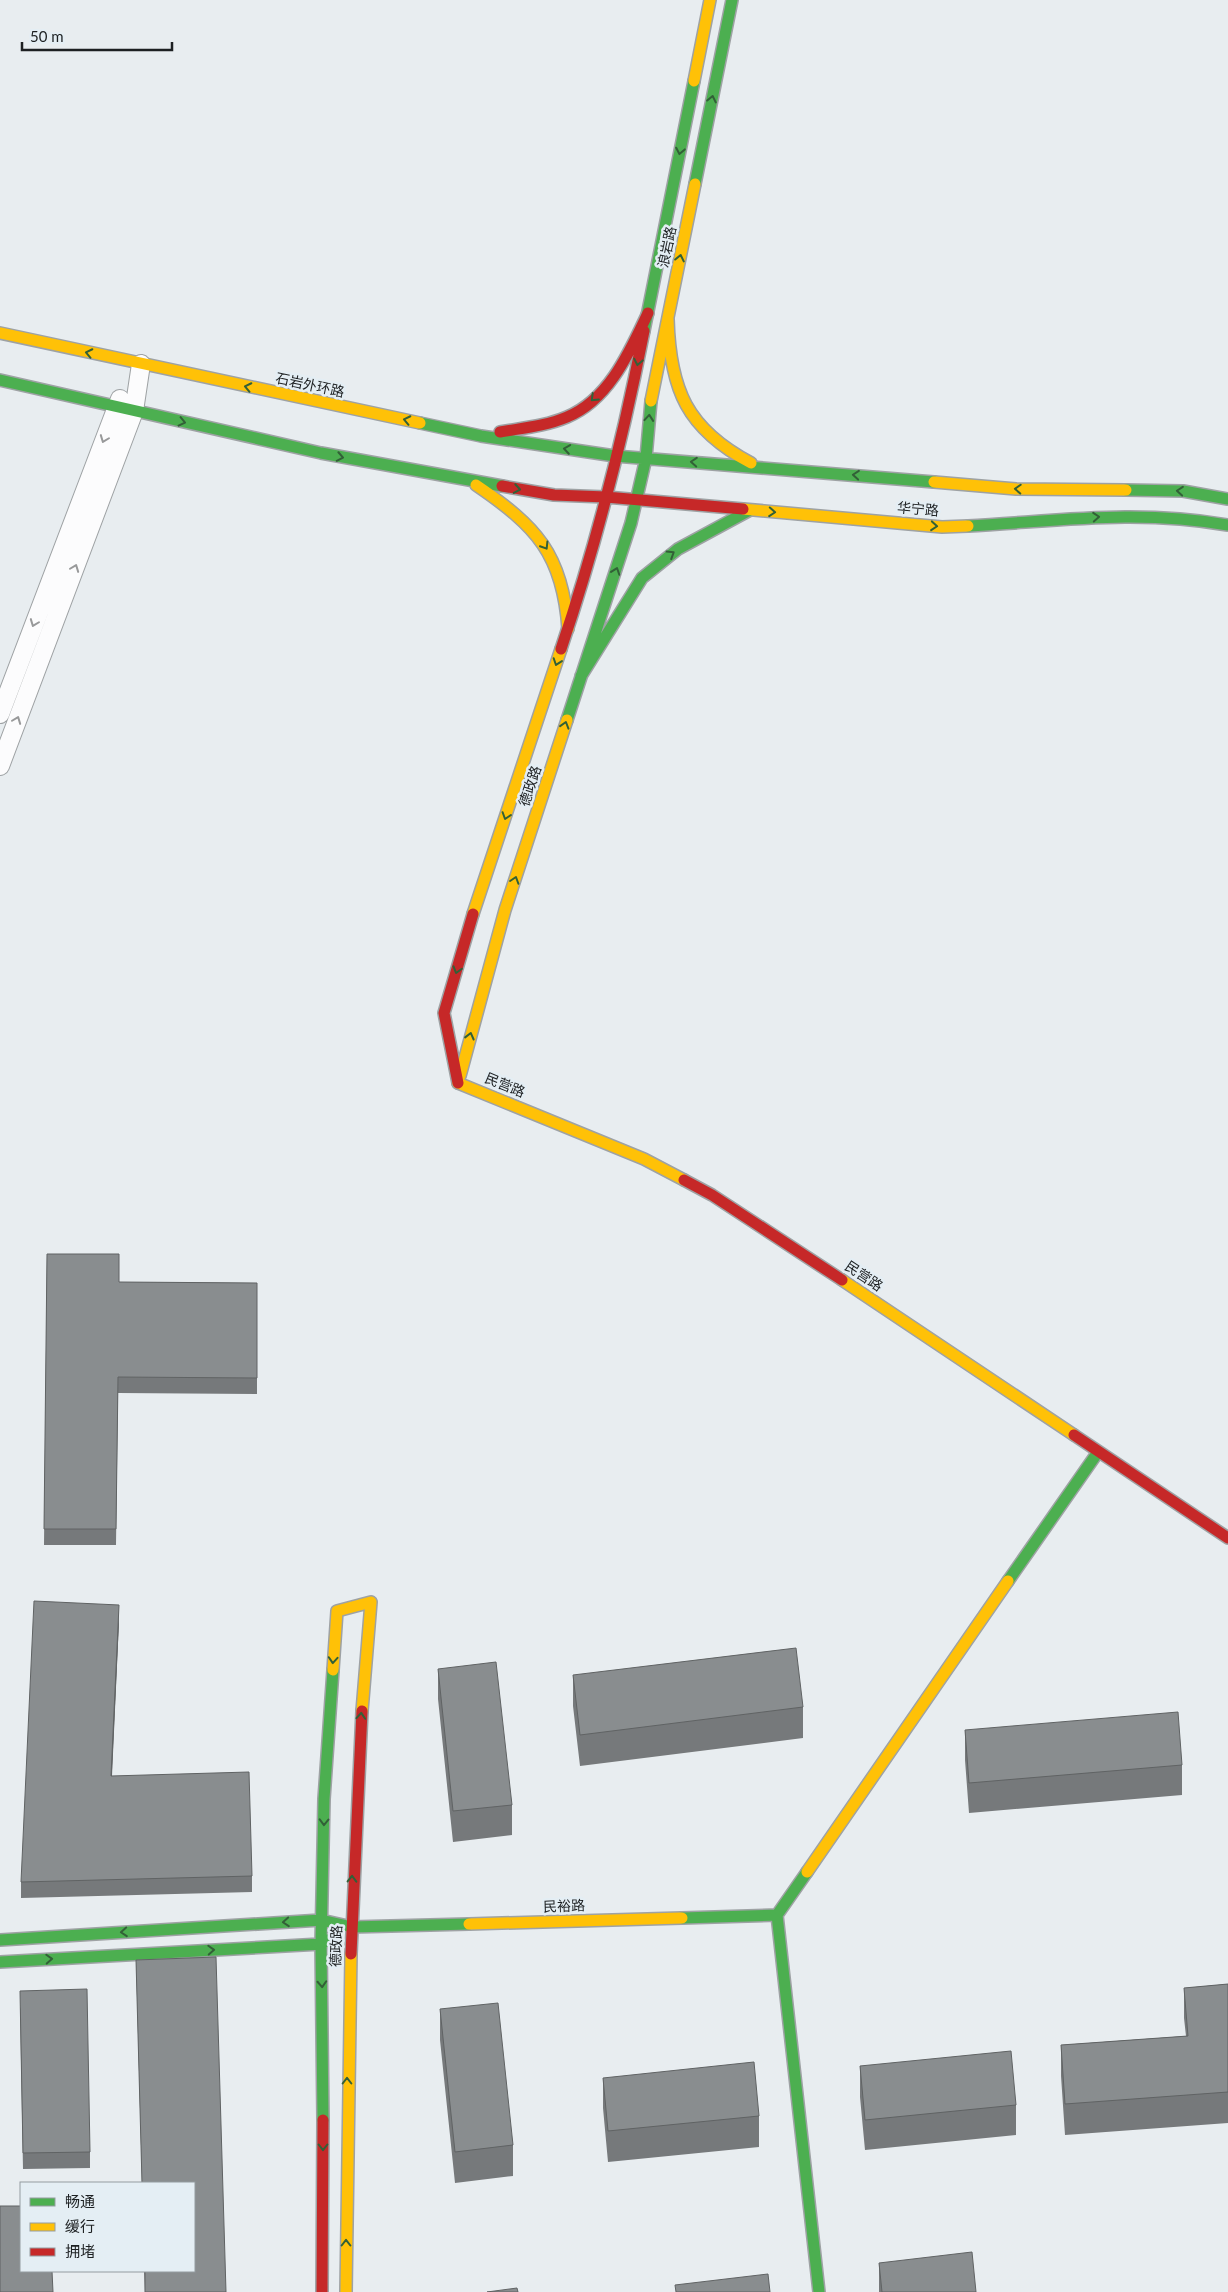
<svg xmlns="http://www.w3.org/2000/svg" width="1228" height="2292" viewBox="0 0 1228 2292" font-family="Lato,'Noto Sans SC',sans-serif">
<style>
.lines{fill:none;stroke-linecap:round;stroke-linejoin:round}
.street-casing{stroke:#9ea2a4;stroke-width:20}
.fast-casing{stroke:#9ea2a4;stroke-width:14}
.slow-casing{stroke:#9ea2a4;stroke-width:14}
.jam-casing{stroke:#9ea2a4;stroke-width:14}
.street{stroke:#fcfcfd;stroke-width:18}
.fast{stroke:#4caf50;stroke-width:11}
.slow{stroke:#ffc107;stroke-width:11}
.jam{stroke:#c62828;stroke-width:11}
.wall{fill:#76797b}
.shaded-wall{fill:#606364}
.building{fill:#898d8f;stroke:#606364}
.oneway{stroke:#326037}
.oneway2{stroke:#98999a}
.labels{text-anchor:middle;stroke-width:5;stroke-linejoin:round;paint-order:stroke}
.street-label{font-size:14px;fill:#1d2022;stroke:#e4eef4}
</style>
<rect width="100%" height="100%" fill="#e8edf0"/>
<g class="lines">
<g class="street-casing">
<path id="street" d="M0 714 120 399
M0 766 134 411 141 364"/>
</g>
<g class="fast-casing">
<path id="fast" d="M695 184 732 0
M644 331 694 81
M0 380 321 453 502 486
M420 423 481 436 615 456 934 482
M1126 490 1183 491 1228 499
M968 526C1059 521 1136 509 1228 525
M581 676 642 578 678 549 750 510
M567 720 631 523 646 458 651 401
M1008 1581 1098 1452
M807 1872 777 1915 819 2292
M682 1918 777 1915
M0 1940 321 1920 352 1927 469 1924
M0 1962 321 1944 336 1936
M323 2120 321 1944 324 1799 333 1670"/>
</g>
<g class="slow-casing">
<path id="slow" d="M694 81 710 0
M668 319C670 390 687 429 751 463
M0 333 420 423
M651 401 695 184
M934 482 1016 489 1126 490
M476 485C536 526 563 554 568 629
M743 509 942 527 968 526
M473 914 561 649
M460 1076 505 910 567 720
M458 1083 644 1159 684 1180
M842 1280 1074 1435
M333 1670 337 1611 371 1602 362 1711
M807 1872 1008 1581
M469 1924 682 1918
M346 2292 351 1954"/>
</g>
<g class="jam-casing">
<path id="jam" d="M500 432C523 428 546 426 567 417 609 400 630 351 648 313
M502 486 554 495 606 497 743 509
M561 649C596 545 623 439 644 331
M458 1083 444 1013 473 914
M684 1180 712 1195 842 1280
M1074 1435 1228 1538
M351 1954 362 1711
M322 2292 323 2120"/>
</g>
<use href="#street" class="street"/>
<use href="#fast" class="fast"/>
<use href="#slow" class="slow"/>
<use href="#jam" class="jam"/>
</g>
<path class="wall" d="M47 1254 119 1282 257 1283V1394L118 1393 116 1545H44Z
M119 1621 112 1776 252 1876V1892L21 1898V1882Z
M438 1669 512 1805V1835L453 1842 438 1699Z
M573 1675 803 1707V1738L580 1766 573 1706Z
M965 1730 1182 1765V1795L969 1813 965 1760Z
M136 1960 226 2292H145L144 2271H194V2183H142Z
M1228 1984V2123L1065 2135 1061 2076V2045L1186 2036 1184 2018V1988Z
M20 2007 90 2152V2168L23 2169Z
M440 2009 513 2145V2176L455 2183 440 2040Z
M860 2066 1016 2105V2135L865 2150 860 2097Z
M603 2078 759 2116V2147L608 2162 603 2108Z
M879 2263 976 2292H879Z"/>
<path class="shaded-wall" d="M119 1605V1621L111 1792V1776Z"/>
<path class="building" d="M47 1254H119V1282L257 1283V1378L118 1377 116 1529H44Z
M34 1601 119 1605 111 1776 249 1772 252 1876 21 1882Z
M796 1648 803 1707 580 1735 573 1675Z
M496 1662 512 1805 453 1811 438 1669Z
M1178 1712 1182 1765 969 1783 965 1730Z
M216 1957 226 2292H145V2271H194V2183H142L136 1960Z
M1228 1984V2092L1065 2104 1061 2045 1188 2036 1184 1988Z
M87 1989 90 2152 23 2153 20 1991Z
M498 2003 513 2145 455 2152 440 2009Z
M1011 2051 1016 2105 865 2120 860 2066Z
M754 2062 759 2116 608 2131 603 2078Z
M0 2206H21V2271H52L53 2292H0Z
M972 2252 976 2292H882L879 2263Z
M768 2274 770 2292H676L675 2285Z
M517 2288 518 2292H487Z"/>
<defs><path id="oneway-chevron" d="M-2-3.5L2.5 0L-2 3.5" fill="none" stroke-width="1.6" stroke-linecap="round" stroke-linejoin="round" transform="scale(1.25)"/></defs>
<g class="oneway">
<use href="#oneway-chevron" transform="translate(712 99) rotate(-78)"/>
<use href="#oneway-chevron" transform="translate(680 151) rotate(101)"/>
<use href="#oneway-chevron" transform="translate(680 258) rotate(-78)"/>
<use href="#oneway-chevron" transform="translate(89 353) rotate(-168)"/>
<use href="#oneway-chevron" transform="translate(638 362) rotate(101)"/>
<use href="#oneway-chevron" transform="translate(248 387) rotate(-168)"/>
<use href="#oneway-chevron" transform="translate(594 398) rotate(136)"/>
<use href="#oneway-chevron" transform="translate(649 418) rotate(-85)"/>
<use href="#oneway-chevron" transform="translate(407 420) rotate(-168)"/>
<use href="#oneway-chevron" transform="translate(182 422) rotate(13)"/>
<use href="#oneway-chevron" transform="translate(567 449) rotate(-171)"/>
<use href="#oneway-chevron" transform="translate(340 457) rotate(11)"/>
<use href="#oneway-chevron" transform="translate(694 462) rotate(-176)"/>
<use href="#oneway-chevron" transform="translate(856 475) rotate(-175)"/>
<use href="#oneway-chevron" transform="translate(517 489) rotate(10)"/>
<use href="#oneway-chevron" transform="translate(1018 489) rotate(-177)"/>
<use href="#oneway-chevron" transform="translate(1180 491) rotate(-175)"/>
<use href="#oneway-chevron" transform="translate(772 512) rotate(4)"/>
<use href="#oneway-chevron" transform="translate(1096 517) rotate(-4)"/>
<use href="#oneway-chevron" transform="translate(934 526) rotate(5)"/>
<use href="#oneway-chevron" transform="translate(545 546) rotate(58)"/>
<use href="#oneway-chevron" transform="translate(671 554) rotate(-32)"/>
<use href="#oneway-chevron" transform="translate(616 571) rotate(-71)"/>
<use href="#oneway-chevron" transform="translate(557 662) rotate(109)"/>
<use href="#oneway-chevron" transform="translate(565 725) rotate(-73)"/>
<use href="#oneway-chevron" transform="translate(506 816) rotate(108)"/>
<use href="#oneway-chevron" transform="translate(515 880) rotate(-72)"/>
<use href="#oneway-chevron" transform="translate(457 970) rotate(106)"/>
<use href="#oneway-chevron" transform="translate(470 1036) rotate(-76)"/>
<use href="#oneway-chevron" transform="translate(333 1660) rotate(94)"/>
<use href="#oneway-chevron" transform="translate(361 1716) rotate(-86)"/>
<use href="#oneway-chevron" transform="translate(324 1822) rotate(91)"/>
<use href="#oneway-chevron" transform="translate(352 1879) rotate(-89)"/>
<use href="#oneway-chevron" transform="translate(286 1922) rotate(176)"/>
<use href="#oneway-chevron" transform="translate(124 1932) rotate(176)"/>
<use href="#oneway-chevron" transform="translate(211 1950) rotate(-3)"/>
<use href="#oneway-chevron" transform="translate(49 1959) rotate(-3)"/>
<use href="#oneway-chevron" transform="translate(322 1984) rotate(87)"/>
<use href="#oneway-chevron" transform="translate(347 2081) rotate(-90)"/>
<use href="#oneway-chevron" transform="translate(323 2147) rotate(90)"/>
<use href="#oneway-chevron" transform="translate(346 2243) rotate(-90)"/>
</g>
<g class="oneway2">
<use href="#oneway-chevron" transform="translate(104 439) rotate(111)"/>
<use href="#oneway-chevron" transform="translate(75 568) rotate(-69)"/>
<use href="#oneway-chevron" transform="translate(34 623) rotate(111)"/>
<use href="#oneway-chevron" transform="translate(17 720) rotate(-69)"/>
</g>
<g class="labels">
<g class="street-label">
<text transform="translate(667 247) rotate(-78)" y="5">浪岩路</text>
<text transform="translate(310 385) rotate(12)" y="5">石岩外环路</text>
<text transform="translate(918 509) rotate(5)" y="5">华宁路</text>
<text transform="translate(530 786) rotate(-72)" y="5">德政路</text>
<text transform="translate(505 1085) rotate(22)" y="5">民营路</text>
<text transform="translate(864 1276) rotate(34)" y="5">民营路</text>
<text transform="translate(564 1906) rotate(-2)" y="5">民裕路</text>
<text transform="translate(336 1946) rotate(-88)" y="5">德政路</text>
</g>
</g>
<rect x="20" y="2182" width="175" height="90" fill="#e4eef4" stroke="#949ca0"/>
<rect x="30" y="2198" width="25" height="8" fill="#4caf50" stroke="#949ca0"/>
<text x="65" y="2207" font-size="15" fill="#1d2022">畅通</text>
<rect x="30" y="2223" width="25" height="8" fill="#ffc107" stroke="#949ca0"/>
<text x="65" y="2232" font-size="15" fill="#1d2022">缓行</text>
<rect x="30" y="2248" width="25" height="8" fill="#c62828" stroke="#949ca0"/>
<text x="65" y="2257" font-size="15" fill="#1d2022">拥堵</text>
<path d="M22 42v8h150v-8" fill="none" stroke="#1d2022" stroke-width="2.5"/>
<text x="30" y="42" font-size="15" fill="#1d2022" stroke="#e4eef4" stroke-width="4" paint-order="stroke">50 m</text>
</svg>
